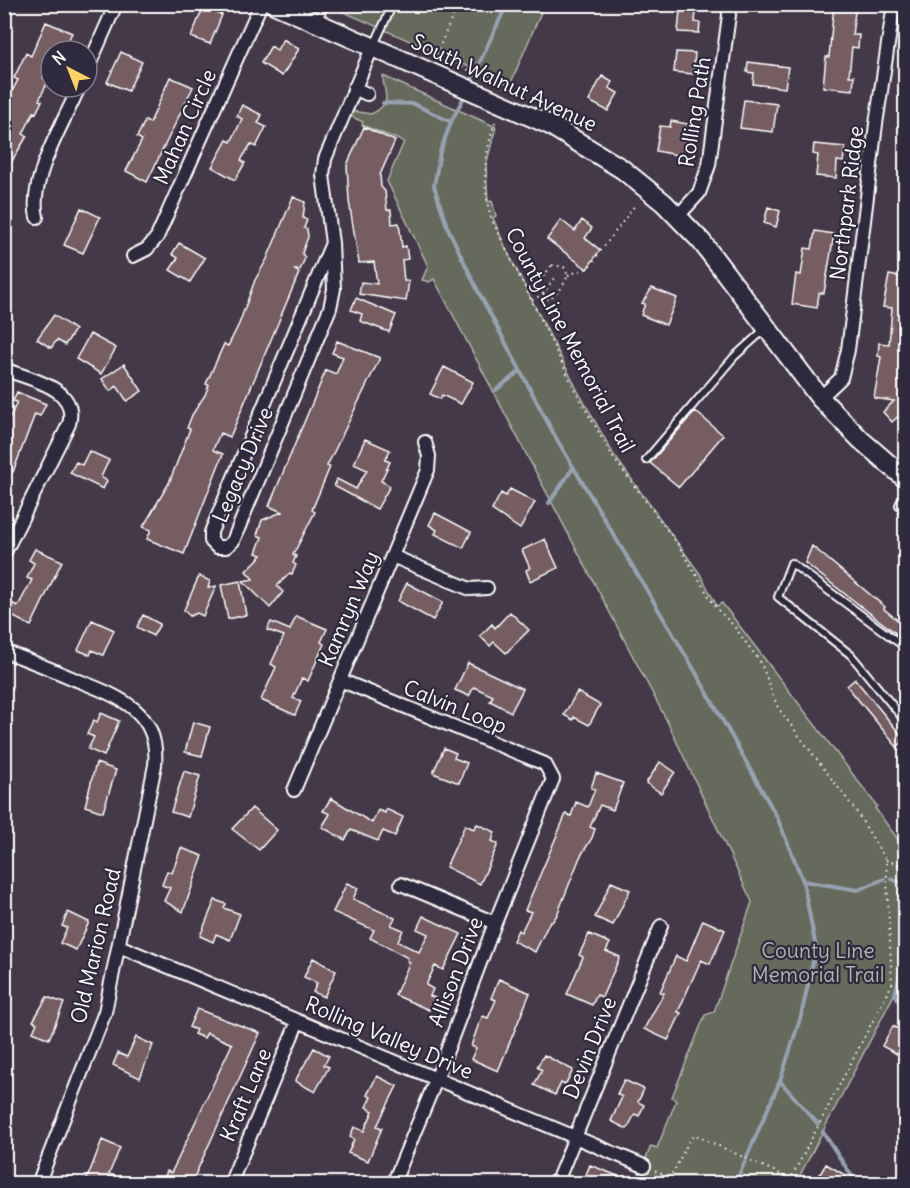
<svg xmlns="http://www.w3.org/2000/svg" width="910" height="1188" viewBox="0 0 910 1188" font-family="Delius,sans-serif">
<style>
.green{fill:#656a5d;stroke:#b2b4ae;stroke-width:1.5}
.lines{fill:none;stroke-linecap:round;stroke-linejoin:round}
.stream{stroke:#97a1b0;stroke-width:4}
.building{fill:#745d62;stroke:#fff;stroke-width:1.5}
.lane-casing{stroke:#fff;stroke-width:10}
.street-casing{stroke:#fff;stroke-width:16}
.secondary-casing{stroke:#fff;stroke-width:22}
.path{stroke:#fff;stroke-width:2;stroke-dasharray:1.5 4.5;stroke-linecap:butt}
.lane{stroke:#2f2a3d;stroke-width:6}
.street{stroke:#2f2a3d;stroke-width:12}
.secondary{stroke:#2f2a3d;stroke-width:18}
.labels{text-anchor:middle;stroke-width:4.5;stroke-linejoin:round;paint-order:stroke}
.street-label{font-size:21px;fill:#fff;stroke:#2f2a3d}
.park-label{font-size:21px;fill:#b2b4ae;stroke:#2f2a3d}
</style>
<rect width="100%" height="100%" fill="#443948"/>
<filter id="ink" filterUnits="userSpaceOnUse"><feTurbulence type="fractalNoise" baseFrequency=".0167" numOctaves="2"/><feDisplacementMap in="SourceGraphic" scale="12" xChannelSelector="R" yChannelSelector="G"/><feConvolveMatrix kernelMatrix="1 2 1 2 8 2 1 2 1" color-interpolation-filters="sRGB"/></filter>
<g filter="url(#ink)">
<path class="green" d="M342 4 544 5 510 85 339 10Z
M383 76 496 127 486 165 488 202 492 201 496 216 493 218 506 249 578 391 614 455 700 574 717 606 722 603 877 806 875 808 905 849 906 945 899 985 796 1183H636L651 1146 657 1148 676 1101 672 1097 705 1015 714 1012 752 902 667 721 434 279 429 282 422 280 428 266 387 181 404 142 362 125 363 122 348 115 352 111 371 114C395 102 383 94 383 76Z"/>
<g class="lines">
<path class="stream" d="M470 83 507 4
M466 93 451 122 440 152 434 186 447 226 478 291 556 438 695 671 777 817 803 881 816 948 801 1016 780 1081 735 1184
M383 103 414 104 451 122
M496 390 520 371
M549 503 573 468
M891 879 906 885
M803 881 858 890 884 879
M906 949 895 994 906 1013
M780 1081 818 1124
M823 1132 857 1184"/>
</g>
<path class="building" d="M834 4H856L852 35H859L858 48 852 47 849 76H854L853 90 823 87 826 57H829Z
M203 8 222 15 210 44 191 37Z
M680 10 696 11 695 22 700 23 699 33 678 32Z
M46 22 72 33 63 51H51V62L43 78 48 81 39 100 42 101 36 113 34 112 23 134 27 136 4 174V125L8 119 5 117 8 111 4 106 18 80 14 78 26 53 31 56Z
M283 39 299 49 282 76 261 63 271 46 277 50Z
M121 52 142 62 128 91 107 82Z
M676 52 695 53 693 74 674 72Z
M748 62 788 67 785 88 753 84 754 73 747 72Z
M602 76 612 82 609 88 618 93 608 111 589 101Z
M170 77 193 87 147 182 126 171 142 140 137 137 145 121 150 123Z
M744 100 777 104 773 132 740 128Z
M242 105 262 115 258 123 266 127 256 147 251 144 241 160 245 163 235 180 212 167 227 140 231 142 242 119 237 116Z
M671 121 688 124 683 156 656 151 660 126 670 127Z
M364 127 395 141 380 175 381 187 385 191 387 210H391L392 224 399 223 402 247 406 246 408 259 402 260 404 281H409L406 301 359 294 361 282 377 284 374 262 359 263 349 201 347 165Z
M814 144 845 147 843 162 837 161 836 178 816 176 818 155 813 154Z
M293 197 305 202 303 218 307 220 304 228 307 229 308 237 302 253 305 258 300 270H295L299 273 230 437 220 433 213 450 223 454 184 554 147 539 151 530 143 527 169 483 190 429 187 428 192 415 205 395 209 385 206 384 224 344 228 346 239 324 255 280 267 259Z
M768 207 780 211 776 227 764 223Z
M81 208 100 217 83 253 64 245Z
M561 220 575 231 582 220 592 228 585 238 600 250 587 269 547 239Z
M815 231 834 234 824 293H819L817 308 792 304 796 274 801 275 805 248 812 249Z
M179 243 205 258 190 282 170 270 178 258 172 254Z
M889 275 906 278V352L902 377 905 378 900 407 904 411 892 422 883 412 894 401 874 398 881 357 878 356 879 343 889 344 892 308 883 307Z
M652 288 677 298 666 325 641 315 645 304 642 303Z
M356 298 396 315 389 332 360 321 362 314 351 310Z
M54 315 75 330 65 345 57 340 51 348 37 339Z
M90 334 116 348 101 374 76 359Z
M337 341 380 358 327 466 330 467 312 510 315 512 293 555 296 556 293 563 296 565 292 574 290 573 277 586 283 592 270 608 243 581 253 579 246 571 262 555 256 553 262 537 257 535 262 520 282 512 269 506 326 370 336 374 343 357 332 353Z
M124 364 142 391 127 401 117 386 110 391 102 379Z
M444 367 473 382 461 404 442 395 440 399 430 394Z
M17 392 46 404 40 416 35 414 13 472 4 468V430L17 402 13 401Z
M695 411 723 435 679 487 650 463Z
M365 439 390 450 385 460 390 462 381 481 390 486 377 509 334 486 337 479 356 489 367 470 354 464Z
M89 451 109 460 101 477 107 481 103 489 70 473 76 462 82 465Z
M510 489 535 502 520 529 492 510 501 493 506 496Z
M435 513 471 532 463 548 435 534 437 530 429 525Z
M545 539 558 568 530 581 526 570 530 568 522 550Z
M812 546 885 607 884 609 906 627V641L805 563Z
M35 549 62 561 31 626 6 613 11 603 18 606 32 580 27 578 34 563 29 560Z
M199 576 210 581 208 588 216 586 203 616 197 613 190 616 184 610Z
M240 581 246 615 228 619 221 585Z
M407 583 443 602 433 620 398 601Z
M510 612 529 630 506 653 494 642 490 646 480 636 492 624 495 628Z
M143 615 160 624 153 636 137 627Z
M296 616 327 629 321 642 324 644 308 681 302 678 293 698 301 701 295 715 261 700 276 667 271 664 284 636 267 630 271 622 290 630Z
M92 620 114 630 103 655 92 650 90 655 78 650Z
M468 663 523 689 511 712 490 701 493 696 474 687 469 696 455 690Z
M855 679 905 740 897 747 847 686Z
M577 692 600 705 589 725 574 717 573 720 564 715Z
M101 713 119 721 104 756 88 749 94 737 87 734 94 720 97 722Z
M193 722 210 727 202 756 185 752Z
M444 748 456 753 454 758 467 763 459 783 433 773Z
M660 762 675 772 661 793 646 783Z
M96 763 116 770 103 812 85 806Z
M184 771 200 776 188 817 171 812Z
M596 773 623 783 613 810 600 805 590 827 595 829 592 838 580 857 557 915 552 922 550 921 535 952 513 941 518 930 521 932 531 912 525 910 566 814 571 816 576 802 588 807 595 789 591 788Z
M331 798 372 823 378 810 385 813 386 809 403 817 395 836 383 831 378 841 351 830 345 840 322 827 330 814 323 811Z
M252 808 277 830 259 850 232 829Z
M477 824 495 832 492 841 498 844 480 884 446 867 465 825 474 829Z
M181 848 203 856 183 912 164 901 170 888 162 885 167 871 172 873Z
M611 882 630 890 613 925 595 917Z
M347 883 358 888 353 899 395 918 391 925 403 930 398 942 419 952 428 934 417 929 423 916 461 934 443 970 435 966 426 985 433 989 430 996 435 998 429 1010 395 995 410 962 407 961 408 958 370 938 374 930 333 912Z
M215 900 226 904 224 908 240 914 230 940 216 934 213 942 200 936Z
M68 912 89 922 76 950 60 943 67 928 62 926Z
M703 920 725 930 710 964 701 960 678 1012 681 1013 668 1040 644 1029 664 993 660 992 676 956 686 961Z
M589 934 610 943 606 951 620 957 602 997 597 995 592 1005 567 994 583 957 579 955Z
M313 958 336 971 324 997 313 992 317 983 304 977Z
M499 979 530 993 498 1071 471 1059 476 1048 471 1046 478 1026 483 1016 488 1018 496 1000 491 998Z
M47 997 64 1003 49 1039 33 1032 37 1023 33 1021Z
M197 1009 260 1033 191 1184H162L167 1171 171 1173 178 1159 232 1044 207 1033 204 1038 194 1034 196 1030 189 1027Z
M893 1026 906 1033V1059L882 1046Z
M136 1037 153 1045 140 1078 113 1065 118 1053 127 1057Z
M314 1048 329 1056 324 1065 329 1067 315 1092 295 1081Z
M544 1055 573 1070 565 1085 561 1083 555 1095 534 1085 542 1070 537 1067Z
M377 1076 397 1086 377 1126 382 1128 368 1161 348 1153 354 1139 350 1137 354 1127 364 1131 373 1111 366 1107 371 1097 367 1095Z
M624 1080 644 1089 638 1102 644 1105 639 1116 635 1114 627 1129 611 1121 622 1097 617 1094Z
M102 1140 120 1148 109 1174 115 1176 112 1184H85Z
M826 1164 845 1175 840 1184H814Z
M590 1165 618 1176 615 1184H582Z"/>
<g class="lines">
<g class="lane-casing">
<path id="lane" d="M318 20 325 4
M374 45 393 4
M646 460 734 357 765 329
M906 491 899 505 906 512
M906 648 791 563 778 597 851 655 906 722"/>
</g>
<g class="street-casing">
<path id="street" d="M87 70 116 4
M354 88 367 94
M678 216 699 193 709 165 729 15 728 4
M37 217C28 179 64 123 79 87
M332 243 334 289 330 308 233 541 226 547H217L211 541V532Z
M332 243 323 175 325 159 372 48
M133 256 147 249 157 237 261 4
M4 369C31 380 79 387 69 424L4 554
M820 398 841 378 848 350 876 124 894 4
M392 556 470 589 487 588
M4 651C28 660 51 669 74 679 117 696 160 710 155 765L105 1012 38 1184
M340 680 545 764 553 779 495 923 436 1080 393 1184
M294 790 428 470 429 456 425 442
M401 884 495 923
M119 946 644 1166
M230 1184 298 1021
M556 1184 661 926"/>
</g>
<g class="secondary-casing">
<path id="secondary" d="M274 4 550 125 622 169 664 203 701 241 820 398 861 440 906 479"/>
</g>
<path class="path" d="M458 4 436 55 511 89
M495 122C484 156 482 183 491 218L576 392 612 456 677 543 716 608 733 625 761 663 778 708 856 811 886 860 892 984 788 1184
M552 265 564 267 568 276 560 290 549 300 536 286Z
M568 275 588 268 636 204
M532 300 542 295 556 276
M886 860 906 868
M655 1171 666 1176 673 1173 690 1139 695 1135 789 1178"/>
<use href="#lane" class="lane"/>
<use href="#street" class="street"/>
<use href="#secondary" class="secondary"/>
</g>
</g>
<g class="labels">
<g class="street-label">
<text transform="translate(504 83) rotate(25)" y="7">South Walnut Avenue</text>
<text transform="translate(695 112) rotate(-81)" y="7">Rolling Path</text>
<text transform="translate(185 127) rotate(-66)" y="7">Mahan Circle</text>
<text transform="translate(847 203) rotate(-83)" y="7">Northpark Ridge</text>
<text transform="translate(570 340) rotate(62)" y="7">County Line Memorial Trail</text>
<text transform="translate(243 465) rotate(-67)" y="7">Legacy Drive</text>
<text transform="translate(349 609) rotate(-67)" y="7">Kamryn Way</text>
<text transform="translate(455 707) rotate(22)" y="7">Calvin Loop</text>
<text transform="translate(96 946) rotate(-77)" y="7">Old Marion Road</text>
<text transform="translate(456 972) rotate(-69)" y="7">Allison Drive</text>
<text transform="translate(389 1038) rotate(23)" y="7">Rolling Valley Drive</text>
<text transform="translate(590 1048) rotate(-68)" y="7">Devin Drive</text>
<text transform="translate(246 1095) rotate(-67)" y="7">Kraft Lane</text>
</g>
<g class="park-label">
<text x="818" y="958">County Line<tspan x="818" dy="24">Memorial Trail</tspan></text>
</g>
</g>
<rect width="910" height="1188" fill="none" stroke="#2f2a3d" stroke-width="24"/>
<rect x="12" y="12" width="886" height="1164" fill="none" stroke="#fff" stroke-width="2" filter="url(#ink)"/>
<g transform="translate(69 69) rotate(318)"><circle r="28" fill="#2f2a3d" stroke="#827f8b" stroke-width="1.5"/>
<path d="M0-4.5L10 22L0 15L-10 22Z" fill="#ffd166"/>
<text y="-9" font-size="16" font-weight="bold" text-anchor="middle" fill="#ffffff">N</text>
</g>
</svg>
